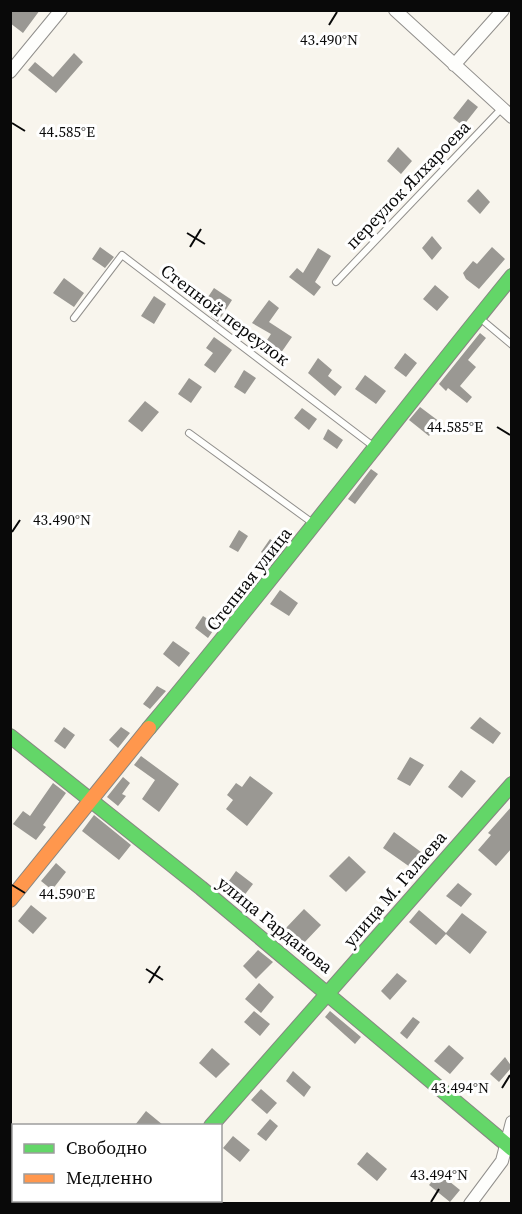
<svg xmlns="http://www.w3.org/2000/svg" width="522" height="1214" viewBox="0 0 522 1214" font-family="'Source Serif 4',serif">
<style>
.building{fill:#9a9893}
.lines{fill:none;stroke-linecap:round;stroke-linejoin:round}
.lane-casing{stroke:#918f8c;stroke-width:8}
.street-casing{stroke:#918f8c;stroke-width:14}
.fast-casing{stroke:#878682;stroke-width:16}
.slow-casing{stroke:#878682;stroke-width:16}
.lane{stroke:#fefefc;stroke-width:6}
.street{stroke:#fefefc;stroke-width:12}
.fast{stroke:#63d668;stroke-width:14}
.slow{stroke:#ff974d;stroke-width:14}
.ticks{fill:none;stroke:#090909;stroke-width:2}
.labels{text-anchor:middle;stroke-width:6;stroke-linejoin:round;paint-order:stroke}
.street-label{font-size:18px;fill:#090909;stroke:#fff}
.ticks-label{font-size:15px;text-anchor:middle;fill:#090909;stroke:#fff;stroke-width:6;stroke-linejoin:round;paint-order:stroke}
</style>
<rect width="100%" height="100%" fill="#f8f5ed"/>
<path class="building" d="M10 10H40L23 33 10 23Z
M74 53 83 62 56 93 28 70 35 62 53 77Z
M468 99 478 107 463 126 453 118Z
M398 147 412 161 401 174 387 161Z
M478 189 490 202 480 214 467 201Z
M432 236 442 248 432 260 422 248Z
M100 247 114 257 105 268 92 259Z
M492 247 505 259 479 289 466 279 463 273 473 261 477 264Z
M318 248 331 256 315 282 321 287 314 296 289 277 297 268 303 273Z
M64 278 84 293 74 307 53 293Z
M435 285 449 297 437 311 423 299Z
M214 288 232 300 218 322 211 316 219 304 208 297Z
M154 296 166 304 154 324 141 316Z
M269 300 279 308 269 322 292 337 276 360 261 349 271 334 252 323Z
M480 333 486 338 468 360 476 367 460 386 472 397 467 403 448 388 446 391 439 384Z
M214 337 232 350 215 373 204 365 213 353 206 348Z
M405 353 417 363 406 377 394 368Z
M318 358 332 370 328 376 342 387 335 396 308 373Z
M244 370 256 378 245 394 234 387Z
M365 375 386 391 376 404 355 389Z
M189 378 202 387 191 403 178 394Z
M145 401 159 412 142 432 128 421Z
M420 407 440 422 429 436 409 420Z
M302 408 317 419 309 430 294 418Z
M328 429 343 440 337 449 323 439Z
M371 469 378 474 355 504 348 499Z
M239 530 248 536 238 552 229 547Z
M270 539 280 546 271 559 261 552Z
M280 590 298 603 289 616 270 604Z
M203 616 217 625 208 638 195 628Z
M173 641 190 653 179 667 163 654Z
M157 686 166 691 150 709 143 704Z
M480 717 501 733 493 744 470 728Z
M64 727 75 735 65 749 54 741Z
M121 727 130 733 118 748 109 740Z
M141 756 179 784 159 812 142 799 155 780 134 765Z
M410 757 424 765 410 786 397 779Z
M461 770 476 781 462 798 448 787Z
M250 776 273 793 247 826 226 809 233 800 227 795 236 783 242 787Z
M123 777 130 783 122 794 126 796 118 806 107 797Z
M53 783 66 793 43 825 46 827 36 840 13 824 23 811 30 816Z
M512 806V848L496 866 478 850 491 835 488 833Z
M94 815 131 845 119 860 82 831Z
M394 832 421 852 410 867 383 848Z
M349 856 366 872 346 892 329 876Z
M56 863 66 872 52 890 41 881Z
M236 871 253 884 243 897 226 885Z
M458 883 472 894 461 907 446 896Z
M31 905 47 918 33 934 18 921Z
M304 909 321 925 302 945 285 929Z
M419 910 446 933 462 913 487 932 470 954 446 934 436 945 409 922Z
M258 950 273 962 256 979 243 966Z
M397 973 407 981 390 1000 381 991Z
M259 983 274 997 261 1013 245 999Z
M254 1011 270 1024 260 1036 244 1022Z
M330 1011 361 1037 355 1044 325 1017Z
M413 1017 420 1022 407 1039 400 1033Z
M449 1045 464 1058 450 1074 434 1061Z
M212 1048 230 1064 216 1078 199 1063Z
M505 1057 512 1067 499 1082 490 1074Z
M293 1071 311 1087 304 1097 286 1081Z
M261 1089 277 1103 267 1114 251 1100Z
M146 1111 163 1125H135Z
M270 1119 278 1126 266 1141 257 1134Z
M233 1136 250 1150 240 1162 223 1148Z
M367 1152 387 1169 377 1181 357 1164Z
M439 1173 460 1190 450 1202 429 1185Z"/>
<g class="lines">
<g class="lane-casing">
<path id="lane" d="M336 282 502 108
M74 318 122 255 373 446
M481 319 512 345
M189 433 314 524"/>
</g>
<g class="street-casing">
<path id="street" d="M395 10 512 117
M454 65 503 10
M10 72 61 10
M143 1204 145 1200
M470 1204 502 1161 512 1122"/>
</g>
<g class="fast-casing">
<path id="fast" d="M149 728C273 580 390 426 512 276
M10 736 201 888 512 1149
M211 1126 512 784"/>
</g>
<g class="slow-casing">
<path id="slow" d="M10 900 149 728"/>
</g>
<use href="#lane" class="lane"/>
<use href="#street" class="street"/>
<use href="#fast" class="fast"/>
<use href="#slow" class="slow"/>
</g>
<path class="ticks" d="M329 25 337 12M12 123 25 131M187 233 205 244M190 247 201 229M497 427 510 435M12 532 20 520M12 885 25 893M146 969 163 980M149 983 160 966M502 1088 510 1075M431 1202 439 1189"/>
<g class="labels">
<g class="street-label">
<text transform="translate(408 185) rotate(-46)" y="6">переулок Ялхароева</text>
<text transform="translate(225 315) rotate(37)" y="6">Степной переулок</text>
<text transform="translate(249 579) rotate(-52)" y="6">Степная улица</text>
<text transform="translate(395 889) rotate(-49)" y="6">улица М. Галаева</text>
<text transform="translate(275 925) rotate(39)" y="6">улица Гарданова</text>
</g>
</g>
<g class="ticks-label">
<text x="329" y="45">43.490°N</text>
<text x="67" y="137">44.585°E</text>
<text x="455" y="432">44.585°E</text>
<text x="62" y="525">43.490°N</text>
<text x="67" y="899">44.590°E</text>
<text x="460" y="1093">43.494°N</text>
<text x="439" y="1180">43.494°N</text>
</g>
<rect width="522" height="1214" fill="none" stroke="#090909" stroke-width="24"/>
<rect x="12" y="1124" width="210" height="78" fill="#ffffff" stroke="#9d9d9d" stroke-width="1.5"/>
<rect x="24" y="1144" width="30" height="9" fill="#63d668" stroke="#9d9d9d" stroke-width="1.5"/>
<text x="66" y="1154" font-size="18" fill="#090909">Свободно</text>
<rect x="24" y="1174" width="30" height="9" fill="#ff974d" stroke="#9d9d9d" stroke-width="1.5"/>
<text x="66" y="1184" font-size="18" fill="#090909">Медленно</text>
</svg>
